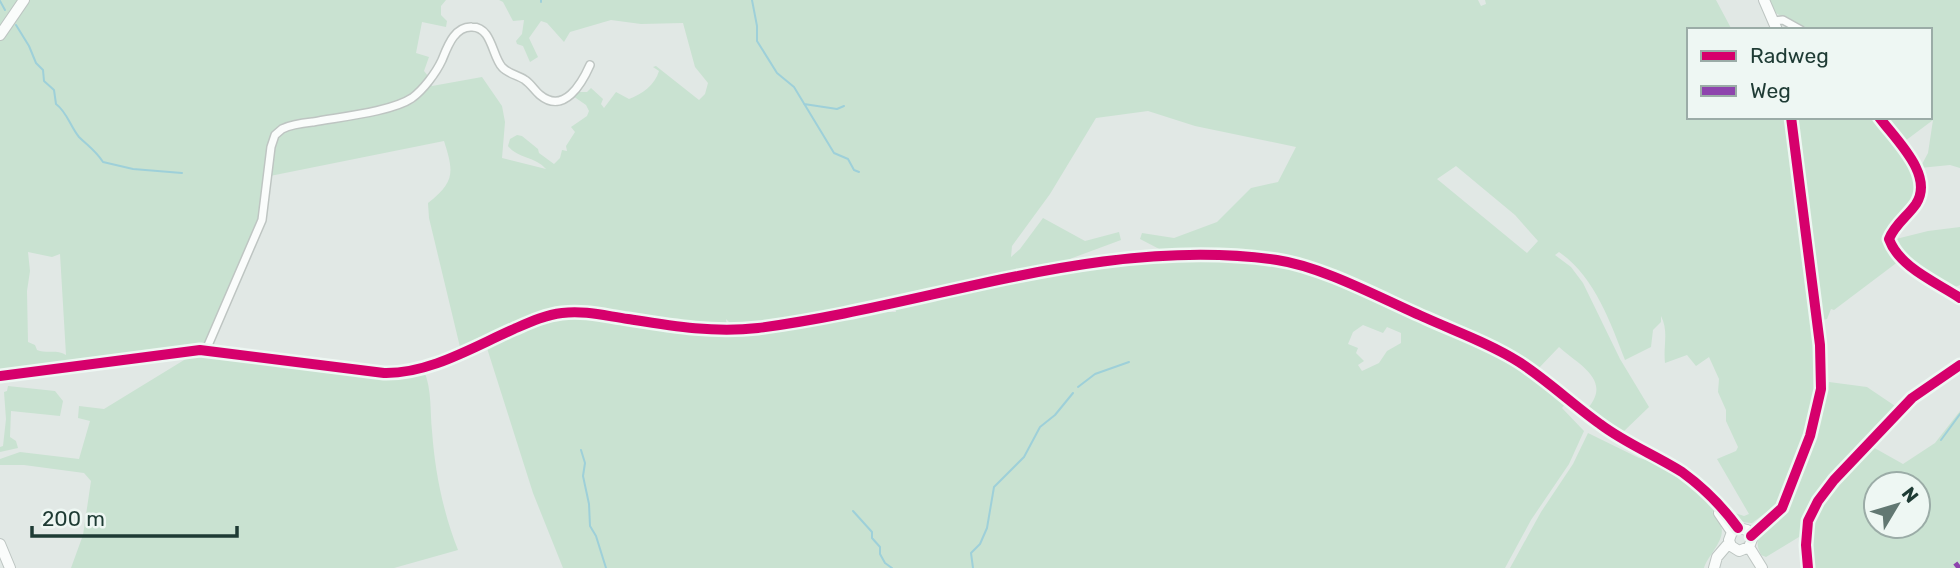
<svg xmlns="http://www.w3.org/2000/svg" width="1960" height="568" viewBox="0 0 1960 568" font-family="Rubik,sans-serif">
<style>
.green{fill:#c9e2d1;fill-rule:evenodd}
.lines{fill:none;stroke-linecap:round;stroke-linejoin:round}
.stream{stroke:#9ed0d9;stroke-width:2}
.street-casing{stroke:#bec5c2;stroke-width:10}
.secondary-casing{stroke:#bdc5c2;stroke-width:12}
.street{stroke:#fafcfb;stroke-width:7}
.secondary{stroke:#fafcfb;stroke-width:10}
.quiet{stroke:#8e44ad;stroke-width:9;stroke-dasharray:18 9;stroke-linecap:butt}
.cycleway-casing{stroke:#eef7f3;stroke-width:15}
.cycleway{stroke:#d6006c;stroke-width:10}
</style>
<rect width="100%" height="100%" fill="#e1e8e5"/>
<path class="green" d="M0 0H446L441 6V15L447 21 446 27 422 22 416 53 429 57 424 71 428 76 412 95 387 105 277 131 260 219 207 342 197 347 0 373ZM28 252 52 257 60 254 66 355C57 349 47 354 37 350L35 345 28 342 27 291 30 271Z
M499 0H1478L1481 6 1486 4 1485 0H1716L1732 30H1689V117H1877L1916 175V199L1888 232 1886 243 1899 261 1834 310 1831 309 1827 319 1814 322C1816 342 1818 362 1817 382 1815 403 1791 487 1778 502 1771 510 1761 516 1752 523 1741 523 1736 519 1729 511L1744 516 1749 514 1717 459 1736 451 1738 447 1726 421V410L1718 392 1719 379 1709 357 1696 366 1687 355 1665 363C1663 345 1669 332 1661 316V322L1653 330 1651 347 1625 360C1610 321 1594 276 1559 252L1555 255 1571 267 1583 283 1620 359 1649 407 1622 433 1588 408C1612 380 1579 365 1559 347L1536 371 1301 263 1165 252 1140 239 1142 233 1174 238 1217 222 1251 188 1278 182 1296 147 1195 126 1148 111 1096 118 1050 194 1012 246 1011 257 1020 249 1043 218 1085 241 1119 232 1121 240 1067 260V263L766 323 733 326 726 319 727 327H713L579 309 427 364 394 370 218 348 216 345 384 368C412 366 434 358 460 347L429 218 428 203C455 182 454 172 444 141L270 176C271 159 270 142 284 130L414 103 431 84 432 86 482 77 502 106 505 122 502 158 546 169C536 157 517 158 508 146L510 139 517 135 522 136 538 149 539 153 554 164 560 158 562 150 567 151 566 146 575 132 571 127 587 116 589 111 586 105 573 96 578 92H587L591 88 603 99 601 104 604 108 616 92 629 99C642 94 655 85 659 71L653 67 656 66 699 100 705 94 708 83 695 67 683 23 641 24 611 20 570 32 564 42 547 23 541 21 529 38 538 57 530 62 523 46 517 44 516 41 522 34 524 20 513 21 503 2ZM1456 166 1515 215 1538 241 1527 253 1437 179Z
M1768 0H1960V168L1950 165 1920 168 1928 153 1933 120 1901 144 1881 117H1930V30H1804L1774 12Z
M1960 227V285L1951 289 1903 257 1892 240 1928 231Z
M1198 258 1267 263 1318 275 1502 357 1566 403 1562 408 1584 431 1569 464 1531 520 1505 568H563L533 493 486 345 535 323 574 315 701 333 867 312H896L895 306 1114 264ZM1363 325 1383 333 1387 327 1401 333V343L1387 351 1379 363 1362 371 1358 365 1364 361 1356 353 1358 348 1348 344 1353 332Z
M193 354 395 377 424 371C432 389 430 412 432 431 435 472 443 512 458 550L394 568H71L83 535 91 481 84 473 24 465H0V459L20 452 79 459 90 421 78 418 79 406 104 409 189 357 124 364Z
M1829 382 1867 387 1898 408 1838 472 1848 471 1871 446 1903 464 1935 443 1960 411V568H1806L1799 537 1766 557 1761 555C1748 530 1776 525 1786 507 1791 496 1795 483 1800 471 1811 442 1824 413 1829 382ZM1876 484H1918V526H1876Z
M8 386 55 391 63 401 60 416 11 411 10 437 16 441 18 448 0 452V447L3 446 6 419 4 392 7 391Z
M1588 433 1639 458 1662 464 1683 478 1706 499 1723 524 1712 511C1714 516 1719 520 1721 526 1726 540 1708 555 1704 568H1510L1541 512 1573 464Z"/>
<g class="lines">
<path class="stream" d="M752 0 757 26V41L777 73 794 87 834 153 848 159 854 170 859 172
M0 1 5 10
M541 2V0
M16 25 29 46 36 63 43 70 44 81 54 90 56 104C67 112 70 126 79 137 88 146 95 150 103 162L133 169 182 173
M804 104 837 109 844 106
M1078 387 1095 374 1129 362
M1941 440 1960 414
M581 450 585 463 583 476 589 504 590 526 596 536 606 568
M853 511 872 532V538L880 547V554L885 563 892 568
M973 568 971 553 980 544 987 528 994 487 1024 457 1040 427 1055 415 1073 393"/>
<g class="street-casing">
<path id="street" d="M1774 21 1783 20 1801 30
M1879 117C1895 139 1935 175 1916 204 1907 217 1895 224 1889 239 1899 267 1936 282 1960 298
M206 350 262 220 271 147 275 135 282 129C292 124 303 123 313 122 339 117 391 112 412 98 423 90 436 73 442 60 447 48 454 26 472 27 492 27 492 56 502 67 508 74 518 75 525 80 531 84 535 91 540 95 564 115 582 83 590 65
M1808 568 1806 545 1808 521 1818 501 1834 480 1912 398 1960 365"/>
</g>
<g class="secondary-casing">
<path id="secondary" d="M1764 0 1777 30
M0 35 24 0
M0 376 200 350 384 373C429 374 473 347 514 329 530 322 545 315 562 313 584 310 606 316 628 319 672 326 713 333 758 328 929 306 1102 235 1277 260 1324 267 1382 299 1426 318 1457 332 1491 344 1519 362 1547 380 1572 404 1600 424 1625 443 1655 455 1682 472 1704 488 1722 506 1738 528
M1719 513 1732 532 1729 540 1731 546 1739 551 1749 547 1752 539 1747 530 1738 528 1732 532
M1751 536 1782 508 1810 436 1821 389 1820 345 1791 117
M0 544 10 568
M1749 547 1762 568
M1714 568 1717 557 1729 543"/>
</g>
<use href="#street" class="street"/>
<use href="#secondary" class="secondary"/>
<path class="quiet" d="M1956 568 1960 565"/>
<g class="cycleway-casing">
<path id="cycleway" d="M1879 117C1895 139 1935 175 1916 204 1907 217 1895 224 1889 239 1899 267 1936 282 1960 298
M0 376 200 350 384 373C429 374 473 347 514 329 530 322 545 315 562 313 584 310 606 316 628 319 672 326 713 333 758 328 929 306 1102 235 1277 260 1324 267 1382 299 1426 318 1457 332 1491 344 1519 362 1547 380 1572 404 1600 424 1625 443 1655 455 1682 472 1704 488 1722 506 1738 528
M1751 536 1782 508 1810 436 1821 389 1820 345 1791 117
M1808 568 1806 545 1808 521 1818 501 1834 480 1912 398 1960 365"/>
</g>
<use href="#cycleway" class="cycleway"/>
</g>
<rect x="1687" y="28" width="245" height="91" fill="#eef7f3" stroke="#9baca7" stroke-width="2"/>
<rect x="1701" y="51" width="35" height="10" fill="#d6006c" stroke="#9baca7" stroke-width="2"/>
<text x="1750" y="63" font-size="21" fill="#1e3b34">Radweg</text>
<rect x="1701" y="86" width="35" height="10" fill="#8e44ad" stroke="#9baca7" stroke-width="2"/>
<text x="1750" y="98" font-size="21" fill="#1e3b34">Weg</text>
<g transform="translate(1897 505) rotate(52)"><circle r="33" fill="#eef7f3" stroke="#9baca7" stroke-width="2"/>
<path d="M0-5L12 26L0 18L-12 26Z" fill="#627872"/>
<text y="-10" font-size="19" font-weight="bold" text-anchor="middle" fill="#1e3b34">N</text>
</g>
<path d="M32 526v10h205v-10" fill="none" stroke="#1e3b34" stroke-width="3.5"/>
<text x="42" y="526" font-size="21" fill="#1e3b34" stroke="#eef7f3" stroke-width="5" paint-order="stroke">200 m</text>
</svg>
